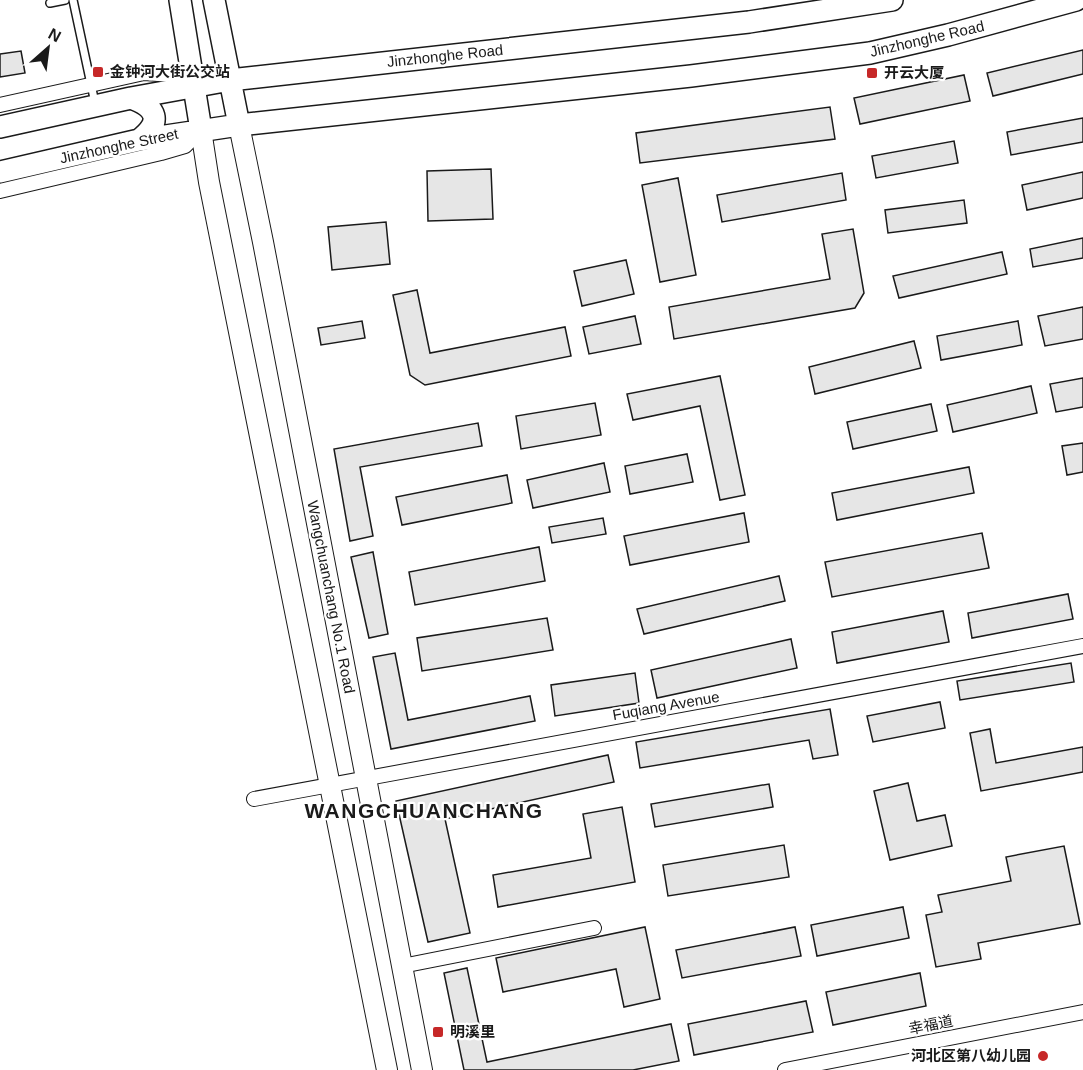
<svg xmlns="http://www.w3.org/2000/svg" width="1083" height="1070" viewBox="0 0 1083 1070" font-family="Helvetica,'Noto Sans SC',sans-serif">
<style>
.building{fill:#e6e6e6;stroke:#1a1a1a;stroke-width:1.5}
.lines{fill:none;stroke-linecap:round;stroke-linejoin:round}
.lane-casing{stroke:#1a1a1a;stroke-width:10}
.street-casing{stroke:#1a1a1a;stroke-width:16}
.secondary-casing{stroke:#1a1a1a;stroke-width:22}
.primary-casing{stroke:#1a1a1a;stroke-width:24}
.lane{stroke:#fff;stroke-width:7}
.street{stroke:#fff;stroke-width:14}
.secondary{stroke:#fff;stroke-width:20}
.primary{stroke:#fff;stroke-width:21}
.poi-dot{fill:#c62828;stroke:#fff;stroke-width:2}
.labels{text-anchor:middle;stroke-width:4.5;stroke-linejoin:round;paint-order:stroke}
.street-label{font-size:15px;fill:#1a1a1a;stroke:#fff}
.poi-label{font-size:15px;font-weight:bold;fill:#1a1a1a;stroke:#fff;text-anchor:start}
.district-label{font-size:21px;font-weight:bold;letter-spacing:1.5px;fill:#1a1a1a;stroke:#fff}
</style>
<rect width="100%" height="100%" fill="#fff"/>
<path class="building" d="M1083 50V74L993 96 987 73Z
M21 51 25 73 0 77V54Z
M964 75 970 101 860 124 854 98Z
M830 107 835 139 640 163 636 133Z
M1083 118V142L1011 155 1007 132Z
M954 141 958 163 876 178 872 156Z
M491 169 493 219 428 221 427 171Z
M1083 172V198L1027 210 1022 185Z
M842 173 846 200 722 222 717 195Z
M678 178 696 275 660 282 642 185Z
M964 200 967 223 888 233 885 210Z
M386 222 390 264 332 270 328 227Z
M853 229 864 293 855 308 674 339 669 307 830 279 822 234Z
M1083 238V258L1033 267 1030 249Z
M1002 252 1007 274 899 298 893 276Z
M626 260 634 294 582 306 574 271Z
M417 290 430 353 565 327 571 356 425 385 410 375 393 295Z
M1083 307V339L1045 346 1038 316Z
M635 316 641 344 589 354 583 327Z
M362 321 365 338 321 345 318 328Z
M1018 321 1022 345 941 360 937 336Z
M914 341 921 368 815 394 809 367Z
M720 376 745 495 720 500 700 406 633 420 627 394Z
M1083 378V407L1056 412 1050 384Z
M1031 386 1037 413 953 432 947 405Z
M595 403 601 435 521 449 516 416Z
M931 404 937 431 853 449 847 422Z
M478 423 482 446 360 467 373 536 350 541 334 449Z
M1083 443V472L1067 475 1062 446Z
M687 454 693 482 630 494 625 466Z
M604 463 610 492 533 508 527 480Z
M969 467 974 493 837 520 832 493Z
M507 475 512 503 402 525 396 497Z
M744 513 749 542 630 565 624 536Z
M603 518 606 534 552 543 549 527Z
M982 533 989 568 832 597 825 562Z
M539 547 545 581 415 605 409 572Z
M373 552 388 634 369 638 351 557Z
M779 576 785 601 644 634 637 609Z
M1068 594 1073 619 972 638 968 613Z
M943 611 949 642 837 663 832 632Z
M547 618 553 650 422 671 417 638Z
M791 639 797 668 657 698 651 670Z
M395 653 408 720 530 696 535 721 391 749 373 657Z
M1071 663 1074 682 960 700 957 681Z
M635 673 639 703 555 716 551 685Z
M940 702 945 728 873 742 867 716Z
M830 709 838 755 813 759 809 740 640 768 636 742Z
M990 729 996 763 1083 747V772L981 791 970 733Z
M608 755 614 782 445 819 470 933 428 942 396 801Z
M908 783 917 821 945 815 952 846 890 860 874 791Z
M769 784 773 807 655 827 651 804Z
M622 807 635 882 498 907 493 875 591 858 583 814Z
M784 845 789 877 668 896 663 865Z
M1064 846 1080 924 978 943 981 959 936 967 926 915 942 912 938 895 1011 881 1006 857Z
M903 907 909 938 817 956 811 925Z
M645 927 660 999 624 1007 616 969 503 992 496 958Z
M795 927 801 956 682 978 676 950Z
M467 968 487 1062 671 1024 679 1061 633 1070H464L444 973Z
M920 973 926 1006 833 1025 826 992Z
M806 1001 813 1032 694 1055 688 1024Z"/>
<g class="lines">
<g class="lane-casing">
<path id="lane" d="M73 0 95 103
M50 3 65 0"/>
</g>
<g class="street-casing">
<path id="street" d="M0 105 144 73 173 75 194 85
M0 191 161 153 185 146 200 131
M254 799 1083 646
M402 966 594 928
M785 1070 1083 1012"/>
</g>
<g class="secondary-casing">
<path id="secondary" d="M239 125 263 242 422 1070
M201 130 209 182 387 1070"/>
</g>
<g class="primary-casing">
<path id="primary" d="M180 0 201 130
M214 0 239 125
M131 98C157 107 163 122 139 140
M0 127 131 98 230 80 749 22 892 0
M0 172 139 140 239 125 691 76 870 53 948 35 1076 0"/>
</g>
<use href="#lane" class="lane"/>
<use href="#street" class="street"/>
<use href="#secondary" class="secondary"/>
<use href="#primary" class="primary"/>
</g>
<g class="poi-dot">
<rect x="92" y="66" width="12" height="12" rx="3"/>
<rect x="866" y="67" width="12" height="12" rx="3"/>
<rect x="432" y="1026" width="12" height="12" rx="3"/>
<circle cx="1043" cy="1056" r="6"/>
</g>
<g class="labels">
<g class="street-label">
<text transform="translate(927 39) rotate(-13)" y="5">Jinzhonghe Road</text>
<text transform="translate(445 56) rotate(-6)" y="5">Jinzhonghe Road</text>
<text transform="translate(119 146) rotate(-12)" y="5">Jinzhonghe Street</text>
<text transform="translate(331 597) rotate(79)" y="5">Wangchuanchang No.1 Road</text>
<text transform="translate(666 706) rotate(-10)" y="5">Fuqiang Avenue</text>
<text transform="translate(931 1025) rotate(-11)" y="5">幸福道</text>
</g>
<g class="poi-label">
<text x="110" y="77">金钟河大街公交站</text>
<text x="884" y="78">开云大厦</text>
<text x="450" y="1037">明溪里</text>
<text x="1031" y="1061" text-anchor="end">河北区第八幼儿园</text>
</g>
<g class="district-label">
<text x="424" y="818">WANGCHUANCHANG</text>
</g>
</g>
<g transform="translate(48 48) rotate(28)" stroke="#ffffff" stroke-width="4.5" paint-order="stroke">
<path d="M0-4.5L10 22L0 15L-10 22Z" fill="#1a1a1a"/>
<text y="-9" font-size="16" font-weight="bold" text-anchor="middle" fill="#1a1a1a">N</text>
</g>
</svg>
